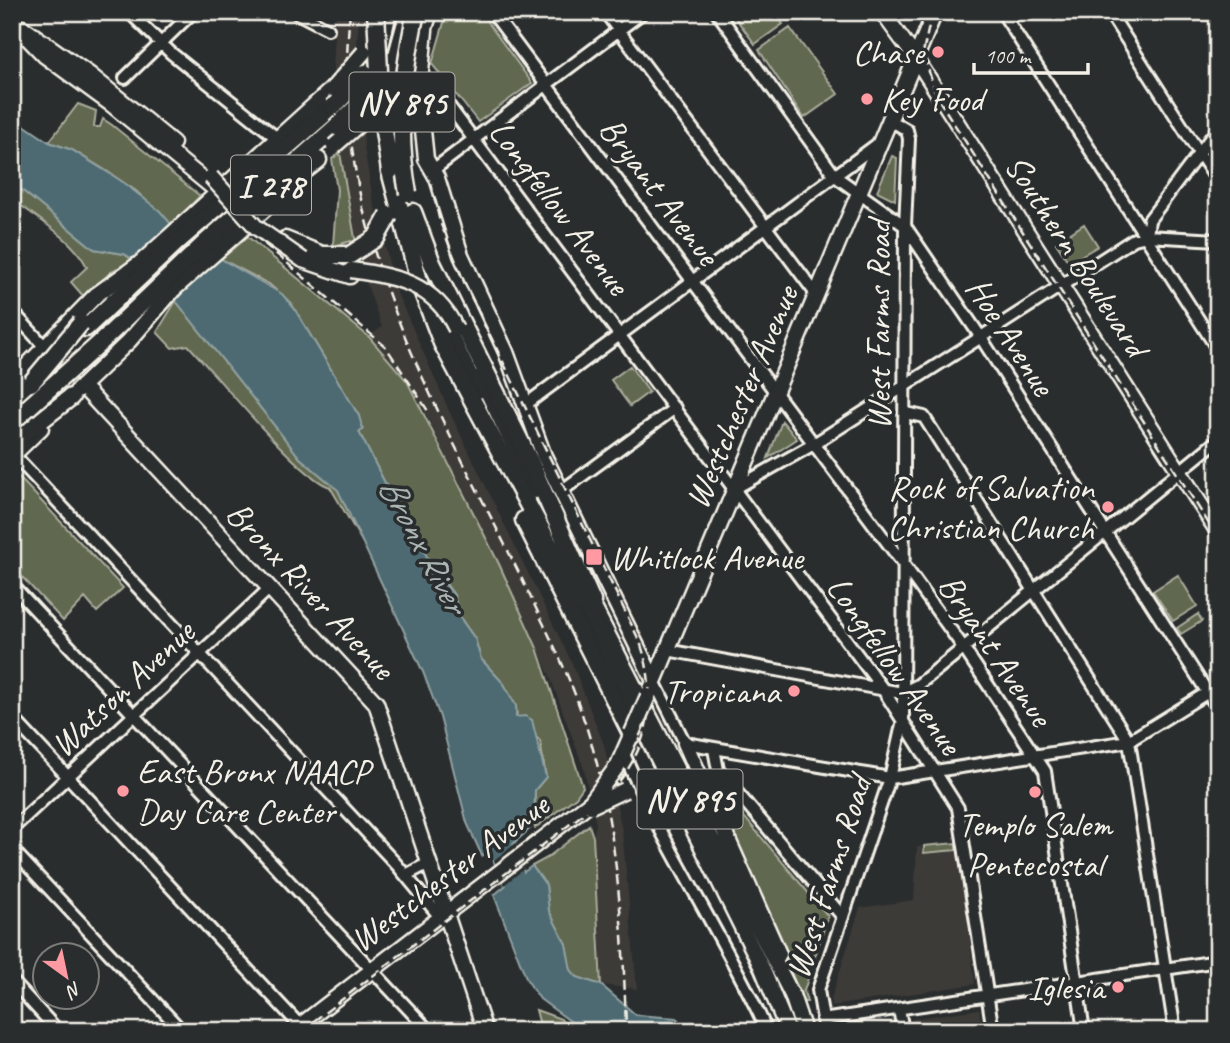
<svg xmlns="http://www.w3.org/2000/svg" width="1230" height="1043" viewBox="0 0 1230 1043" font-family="Caveat,sans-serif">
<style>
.built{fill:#3d3a38}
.green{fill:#61684f;stroke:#aaac9c;stroke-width:2}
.water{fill:#4d6a72;stroke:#90a0a1;stroke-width:2}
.pier{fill:#2a2d2e}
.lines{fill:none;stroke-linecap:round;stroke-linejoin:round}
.minor-casing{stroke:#f4f1e8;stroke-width:16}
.major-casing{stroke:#f4f1e8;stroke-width:19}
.highway-casing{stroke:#f4f1e8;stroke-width:21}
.minor{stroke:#2a2d2e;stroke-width:10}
.major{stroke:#2a2d2e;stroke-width:14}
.highway{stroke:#2a2d2e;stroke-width:16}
.rail{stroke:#f4f1e8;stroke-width:2.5;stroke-dasharray:10 5;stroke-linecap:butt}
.major-bridge-casing{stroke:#f4f1e8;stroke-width:19;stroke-linecap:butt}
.highway-bridge-casing{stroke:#f4f1e8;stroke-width:21;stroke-linecap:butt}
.major-bridge{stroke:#2a2d2e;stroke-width:14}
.highway-bridge{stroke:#2a2d2e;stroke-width:16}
.poi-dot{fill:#ff9aa2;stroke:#2a2d2e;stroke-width:2.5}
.labels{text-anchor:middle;stroke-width:7;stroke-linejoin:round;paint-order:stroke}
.shield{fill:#2a2d2e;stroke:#b7b6b0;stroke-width:2}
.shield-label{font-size:33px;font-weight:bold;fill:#f4f1e8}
.poi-label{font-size:35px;fill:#f4f1e8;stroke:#2a2d2e;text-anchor:end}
.street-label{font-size:35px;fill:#f4f1e8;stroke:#2a2d2e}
.water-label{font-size:37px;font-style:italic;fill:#a9b4b3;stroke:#2a2d2e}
</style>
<rect width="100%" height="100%" fill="#2a2d2e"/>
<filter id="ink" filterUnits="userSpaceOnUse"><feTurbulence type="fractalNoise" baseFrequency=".0143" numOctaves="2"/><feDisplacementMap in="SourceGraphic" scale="14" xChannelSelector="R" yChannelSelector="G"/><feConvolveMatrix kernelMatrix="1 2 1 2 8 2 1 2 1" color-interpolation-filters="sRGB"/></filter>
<g filter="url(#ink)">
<path class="built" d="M336 12H360L357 41 364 147 373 200 397 293 451 415 572 663 604 745 622 830 637 989 601 985 593 837 596 824 584 769 549 674 423 408 399 370 369 337 382 327 353 246 356 244 341 164 333 69Z
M958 843 975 984 832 1006 831 999 860 908 914 900 917 847Z
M979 1009 983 1031H914L912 1019Z
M890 1022 891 1031 837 1029Z"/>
<path class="green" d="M447 12H480L532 83 478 122 432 64Z
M731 12H774L783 24 755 44Z
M790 28 838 94 804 118 759 50Z
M78 104 96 111 94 127H100L103 119 112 125 200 196 175 222 171 224 136 191 105 170 72 150 49 142Z
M340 153 356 244 353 246 351 241 333 246 337 190 332 159Z
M892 156 897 158 895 200 877 191Z
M12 182 94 249 124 254 134 261 113 270 84 297 71 282 87 267C74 240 41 221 19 204L12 210 15 189Z
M1084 224 1098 246 1069 263 1056 243Z
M248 237 369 337 407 381 499 564 537 648 583 787 576 797 535 828V790L546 777 540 741 517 718 516 706 504 684 481 659 475 639 459 616 454 595 413 538 359 432V416L291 303 269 284 221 259Z
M176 301 300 458 338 490 363 543 330 487C301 479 214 373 188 345L172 348 157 332Z
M630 366 649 392 630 406 611 380Z
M782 421 797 439 768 458Z
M14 472 123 588 97 612 85 598 63 621 12 566Z
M1178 575 1197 606 1173 621 1153 591Z
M1198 614 1202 621 1181 634 1177 628Z
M707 773 828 916 804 991 807 1002H802L783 949Z
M589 825 593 837 601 985 577 977 570 970 566 944 549 911 546 885 532 866 547 858Z
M956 843V850L924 853V846Z
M536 1010 561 1019 567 1031 541 1029Z"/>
<path class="water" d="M12 117 49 142 72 150 120 180 160 211 171 224 166 229 187 253 221 259 282 294 294 308 359 416 363 430 359 432 413 538 416 537 438 576 454 595 459 616 475 639 481 659 504 684 516 706V717L525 716 532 720 546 777 535 790 534 825 513 844 524 872 532 866 546 885 549 911 566 944 571 970 577 977 601 985 636 1015 677 1018 683 1031H584L552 1008 540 999 527 980 494 895 505 886 489 851 482 856 467 823 440 717 423 672 338 490 300 458 176 301 186 288 163 273 142 251 133 259 124 254 94 249 12 182Z"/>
<path class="pier" d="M515 844 524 869 504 885 494 860Z"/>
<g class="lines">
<g class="minor-casing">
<path id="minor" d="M129 12 171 53 278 139
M295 12 328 29
M492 12 904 565 963 647 1045 771 1084 1031
M605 12 816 294
M717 12 835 176 905 226 980 336 1215 704 1218 722
M1002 12 1218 350
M1109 12 1218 182
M125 78 193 12
M419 105 428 93 440 94 882 688 958 808 993 1031
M433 170 643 12
M1147 236 1149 220 1218 128
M12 311 46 348
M525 405 879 143
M906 413 924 417 1129 741 1175 1031
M14 455 397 865 440 917
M734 489 814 444 1134 239 1147 236 1218 240
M560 492 675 408
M15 588 429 1031
M667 650 902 693 918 685 1218 440
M654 681 685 743 890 778 1129 741 1218 686
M12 717 305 1031
M714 749 718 770 843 917
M624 754C665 850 724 936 767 1031
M12 829 270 588
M12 849 182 1031
M406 875 429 863
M12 981 58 1031
M899 1009 903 1031
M822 1020 1218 961
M825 1031 818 990 890 778 903 720 905 226 909 139 907 130 890 120"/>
</g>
<g class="major-casing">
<path id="major" d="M882 12 915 57 1218 532
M12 22 44 55 111 104 217 191
M23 28 90 75 173 143
M425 30 419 92 426 159 437 178 461 255 506 352 544 456 654 681
M422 38 430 12
M366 118 407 72
M303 260 350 276
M450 333 478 391
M480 377 535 491
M12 381 96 295 139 264 332 89
M82 386 376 703 485 1031
M77 391 129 341 173 290 292 185
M12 456 41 428
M575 591 762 968 788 1031
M587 594 792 995 804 1031
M648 696 935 12
M685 743 779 954
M618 765 632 733
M293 1031 591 802
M767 1031H768"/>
</g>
<g class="highway-casing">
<path id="highway" d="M380 47 388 12
M374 90 397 55 408 15
M390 171 420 285 442 343 580 602
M282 188 318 160
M413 212 432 263 529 459 592 601
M285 240 322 255H350
M86 328 178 241 333 107
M100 343 205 243 336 127
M12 401 31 383
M12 443 71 397
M524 520 632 735"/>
</g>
<use href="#minor" class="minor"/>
<use href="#major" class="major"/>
<use href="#highway" class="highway"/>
<path class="rail" d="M350 12C328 227 429 391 520 575 542 622 567 668 583 717 618 819 623 925 626 1031
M932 12 923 53 937 97 1218 538
M253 234 386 347 430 414
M301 1031 604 798C648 756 660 699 640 642L465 284 440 222 431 183"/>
<g class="major-bridge-casing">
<path id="major-bridge" d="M332 89 364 52
M334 146 366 118
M211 177 256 227 303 260
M351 270C396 276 435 284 456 329
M632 733 648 696
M591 802 618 765
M591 806 625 790"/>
</g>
<g class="highway-bridge-casing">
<path id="highway-bridge" d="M376 12 381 111 390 171
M333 107 365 73
M336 127 370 94
M408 193C396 131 403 73 416 12
M350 255 376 238 389 215
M31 383 81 323
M12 422 100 343"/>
</g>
<use href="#major-bridge" class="major-bridge"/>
<use href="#highway-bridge" class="highway-bridge"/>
</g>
</g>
<g class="poi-dot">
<circle cx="938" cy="52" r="7"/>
<circle cx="867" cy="99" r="7"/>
<circle cx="1108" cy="507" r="7"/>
<rect x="585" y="548" width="18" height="18" rx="3.5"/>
<circle cx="794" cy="691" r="7"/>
<circle cx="123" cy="791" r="7"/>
<circle cx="1035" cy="792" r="7"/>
<circle cx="1118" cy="987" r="7"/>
</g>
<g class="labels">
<g class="shield">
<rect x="349.5" y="72.5" width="105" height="59" rx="5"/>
<rect x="231" y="155.5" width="80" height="59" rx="5"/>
<rect x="637.5" y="769.5" width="105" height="59" rx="5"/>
</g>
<g class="shield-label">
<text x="402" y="114">NY 895</text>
<text x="271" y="197">I 278</text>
<text x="690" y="811">NY 895</text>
</g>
<g class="poi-label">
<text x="924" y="64">Chase</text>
<text x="881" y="111" text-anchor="start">Key Food</text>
<text x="1094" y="499">Rock of Salvation<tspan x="1094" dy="40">Christian Church</tspan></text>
<text x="610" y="569" text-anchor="start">Whitlock Avenue</text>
<text x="780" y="703">Tropicana</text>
<text x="137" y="783" text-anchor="start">East Bronx NAACP<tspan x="137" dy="40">Day Care Center</tspan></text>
<text x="1035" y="836" text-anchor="middle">Templo Salem<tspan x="1035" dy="40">Pentecostal</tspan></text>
<text x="1104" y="999">Iglesia</text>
</g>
<g class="street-label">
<text transform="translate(660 191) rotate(53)" y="12">Bryant Avenue</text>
<text transform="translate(560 207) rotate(53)" y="12">Longfellow Avenue</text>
<text transform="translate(1077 255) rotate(57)" y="12">Southern Boulevard</text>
<text transform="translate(878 325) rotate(-90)" y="12">West Farms Road</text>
<text transform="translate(1011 336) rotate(57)" y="12">Hoe Avenue</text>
<text transform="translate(741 397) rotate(-67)" y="12">Westchester Avenue</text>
<text transform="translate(311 590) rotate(47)" y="12">Bronx River Avenue</text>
<text transform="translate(996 650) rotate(56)" y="12">Bryant Avenue</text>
<text transform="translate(895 665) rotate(55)" y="12">Longfellow Avenue</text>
<text transform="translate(122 688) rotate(-43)" y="12">Watson Avenue</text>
<text transform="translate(449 872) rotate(-37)" y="12">Westchester Avenue</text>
<text transform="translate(828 877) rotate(-72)" y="12">West Farms Road</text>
</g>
<g class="water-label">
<text transform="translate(424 544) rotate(62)" y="13">Bronx River</text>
</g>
</g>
<rect width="1230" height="1043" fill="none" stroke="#2a2d2e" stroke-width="42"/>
<rect x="21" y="21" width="1188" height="1001" fill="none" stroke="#f4f1e8" stroke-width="2.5" filter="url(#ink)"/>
<g transform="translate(66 976) rotate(147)"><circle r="33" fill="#2a2d2e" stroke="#7b7b78" stroke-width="2"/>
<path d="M0-5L12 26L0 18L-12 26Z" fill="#ff9aa2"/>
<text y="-10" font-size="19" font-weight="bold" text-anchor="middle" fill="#f4f1e8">N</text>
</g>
<path d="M974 63v10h114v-10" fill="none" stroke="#f4f1e8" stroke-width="3.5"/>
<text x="985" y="63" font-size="21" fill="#f4f1e8" stroke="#2a2d2e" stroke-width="5" paint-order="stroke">100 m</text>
</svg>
